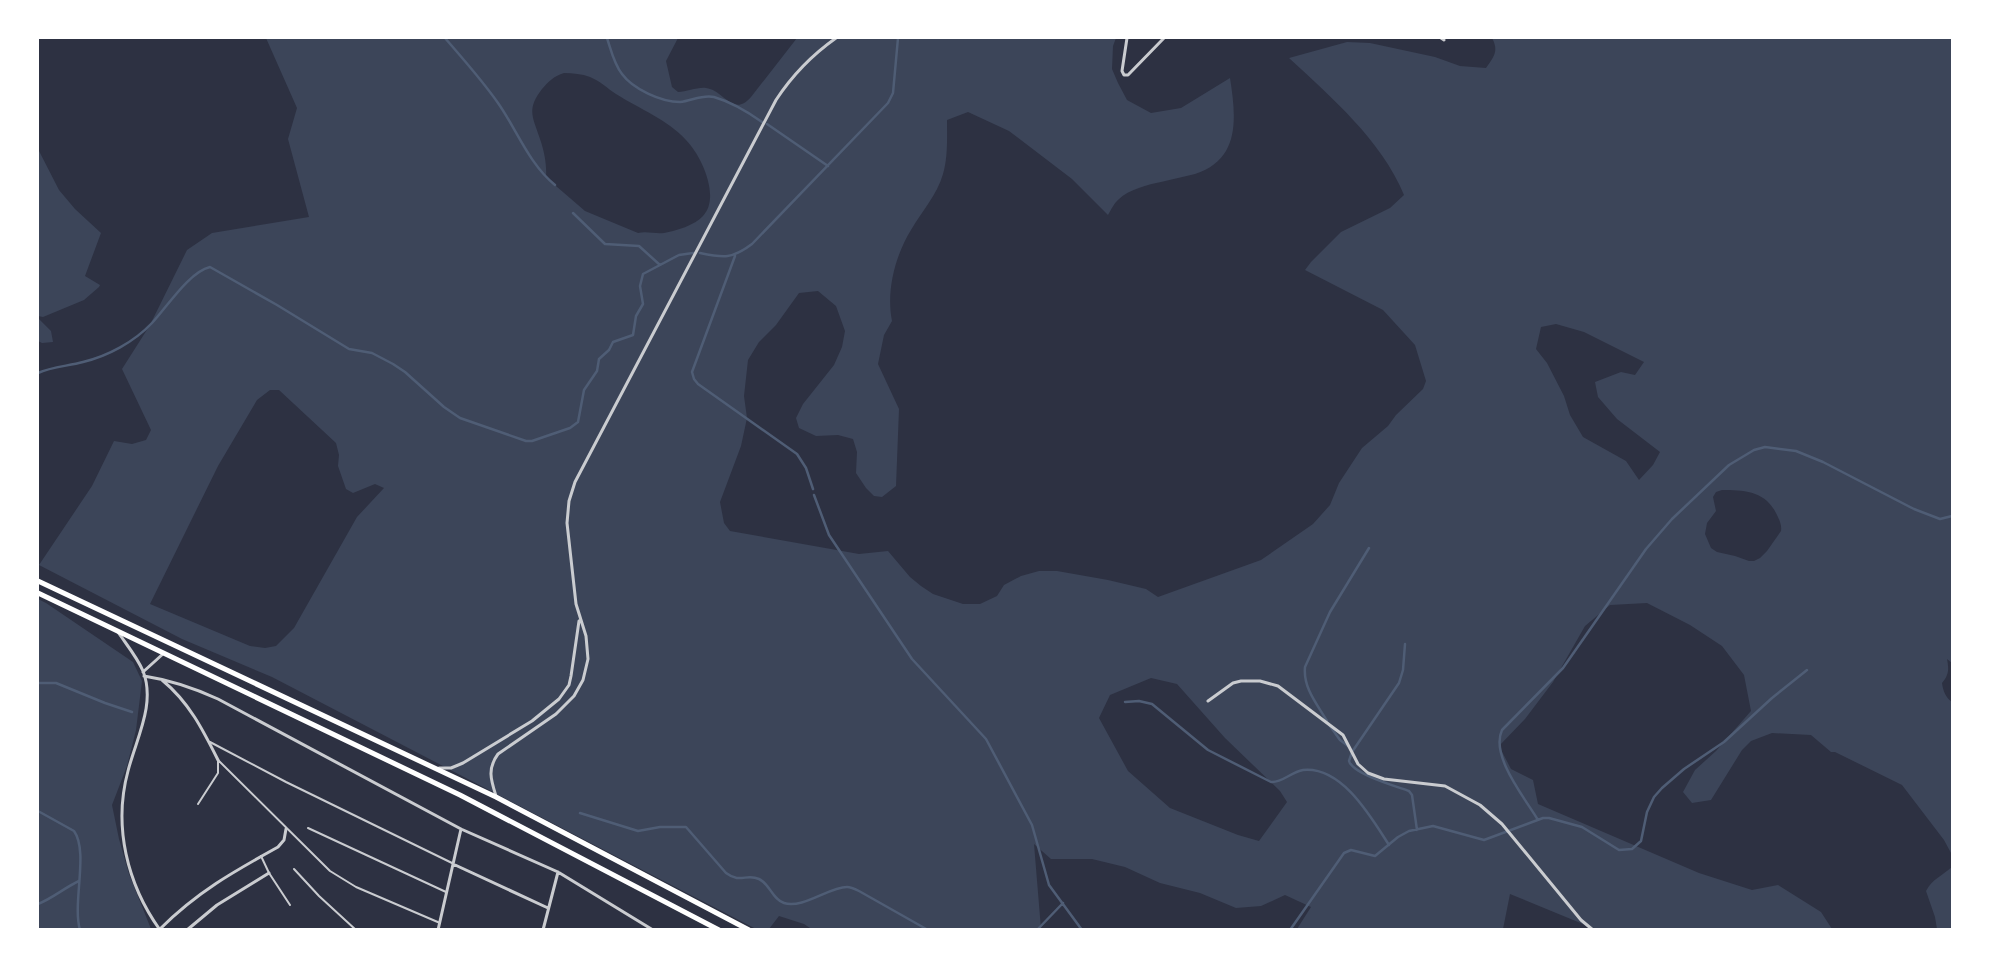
<svg xmlns="http://www.w3.org/2000/svg" width="1990" height="967" viewBox="0 0 1990 967" font-family="'PT Sans',sans-serif">
<style>
.green{fill:#3c4559;fill-rule:evenodd}
.lines{fill:none;stroke-linecap:round;stroke-linejoin:round}
.stream{stroke:#4f5d75;stroke-width:2.5}
.service{stroke:#caccd0;stroke-width:2}
.minor{stroke:#caccd0;stroke-width:3}
.primary{stroke:#fff;stroke-width:5}
</style>
<rect width="100%" height="100%" fill="#2d3142"/>
<path class="green" d="M266 38H678L666 61 672 87 678 92C687 92 697 87 706 88 724 90 733 118 751 97L797 38H1116L1113 46 1112 69 1118 83 1127 100 1151 113 1181 108 1230 78C1236 117 1241 159 1195 174 1184 177 1172 179 1161 182 1149 184 1128 190 1119 199 1114 203 1111 210 1108 215L1072 179 1009 131 968 112 947 120C947 137 948 157 943 174 937 195 922 211 911 230 895 256 886 291 892 321L884 335 878 364 899 409 896 486 882 497 874 496 866 488 856 473 857 452 853 439 838 435 816 436 799 428 796 418 803 404 834 365 842 347 845 331 836 306 818 291 799 293 776 325 759 342 748 360 744 396 747 418 741 446 720 502 724 523 730 531 859 554 888 551 910 577 921 586 933 594 963 604H980L997 596 1004 585 1021 576 1039 571H1057L1108 580 1146 589 1158 597 1261 560 1313 524 1330 505 1339 483 1362 448 1388 426 1396 415 1423 389 1426 381 1415 345 1383 310 1305 270 1311 262 1341 232 1390 208 1404 195C1381 140 1332 98 1289 58L1347 42 1370 43 1435 57 1460 66 1486 68C1494 56 1499 51 1492 38H1952V663L1947 659C1949 669 1949 675 1942 683 1943 691 1946 698 1952 702V863L1951 853 1944 840 1902 785 1835 752H1831L1811 735 1772 733 1751 741 1742 750 1711 800 1692 803 1683 792 1695 770 1716 751 1751 711 1744 675 1722 646 1690 625 1647 603 1610 605 1585 626 1553 682 1525 719 1499 746 1511 769 1533 780 1538 804 1699 873 1752 890 1778 885 1821 912 1832 929H1595L1510 894 1503 929H1297L1311 907 1285 895 1261 906 1236 908 1200 893 1160 883 1125 867 1092 859H1051L1034 844 1041 929 813 930 804 924 779 916 769 929H756L272 677 182 639 39 565 92 486 114 441 132 444 146 440 151 430 122 369 150 325 187 250 212 233 309 217 288 139 297 108ZM564 73C573 73 582 74 590 77 600 81 607 88 616 94 638 108 668 120 686 140 701 155 721 197 703 216 695 225 676 231 664 233 655 234 647 231 638 233L585 211 549 180 546 177C547 165 544 150 540 139 533 117 526 110 542 89 549 81 554 76 564 73ZM1556 324 1584 332 1644 362 1635 375 1621 372 1595 382 1598 397 1617 419 1660 452 1653 465 1639 480 1626 461 1583 437 1570 415 1564 396 1547 363 1536 349 1541 327ZM270 390H279L336 443 339 455 338 466 346 489 353 493 375 484 384 488 357 517 294 628 276 646 265 648 250 646 150 604 218 466 257 400ZM1722 490C1744 490 1765 491 1776 513 1779 519 1782 525 1781 531L1767 551 1760 558 1754 561H1749L1735 556 1717 552 1711 548 1705 534 1707 523 1716 511 1713 497 1716 492ZM1151 678 1177 684 1225 738 1280 791 1287 802 1259 841 1238 835 1170 808 1128 771 1099 718 1110 695Z
M38 149 59 190 75 209 101 233 85 276 100 285 99 287 84 300 43 317 38 316Z
M38 318 51 331 53 342 42 343 38 341Z
M38 599 46 603 133 662 142 681 136 730 127 766 112 805 119 839 129 874 151 929H38Z
M1952 867V929H1937L1935 917 1926 891C1932 879 1942 876 1952 867Z"/>
<g class="lines">
<path class="stream" d="M445 38C463 59 482 80 498 103 517 130 529 164 555 185
M607 38C611 50 614 64 622 74 633 89 661 102 680 102 691 101 703 94 714 97 731 102 748 112 762 122
M767 124 828 166
M573 213 605 244 639 246 660 265
M700 253C724 258 732 259 752 244L888 103 893 93 898 38
M735 256 692 372 694 379 698 384 797 454 806 468 813 489
M38 373C51 367 68 366 83 362 108 356 134 342 152 323 167 307 189 272 210 267L277 305 349 349 372 353 393 364 405 372 444 407 460 418 526 441H532L570 428 578 422 584 390 597 371 599 359 609 350 613 342 633 335 636 316 643 304 640 286 643 274 679 255 693 253
M814 495 829 535 912 659 986 739 1032 825 1049 885 1082 930
M1405 644 1403 670 1399 683 1352 752 1349 761C1353 774 1395 786 1409 791L1412 795 1417 830
M38 683H56L105 703 132 712
M1125 702 1139 701 1152 704 1208 750 1271 782C1282 783 1291 772 1303 770 1342 766 1371 817 1389 845
M1327 721C1317 704 1303 688 1305 667L1330 612 1369 548
M1330 726 1340 740 1348 746
M38 811 74 831C89 852 72 903 80 930
M580 813 638 831 660 827H686L726 873C741 884 746 873 759 879 770 884 772 899 784 903 803 909 829 887 847 887 851 887 855 889 859 891L928 930
M1538 820C1525 798 1490 756 1502 730L1563 668 1646 549 1672 519 1729 465 1754 450 1765 447 1796 451 1823 462 1914 509 1940 519 1952 516
M38 904C53 898 64 888 79 881
M1037 930 1063 903
M1290 930 1344 853 1351 850 1375 856 1398 837 1409 831 1433 826 1484 840 1543 818H1549L1582 827 1619 850 1632 849 1641 841 1647 812 1654 797 1662 788 1684 769 1724 742 1772 698 1807 670"/>
<path class="service" d="M210 742 286 782 452 863
M218 760 330 871 356 887 440 923
M198 804 218 773V760
M308 828 446 892
M261 856 269 873 290 905
M294 869 319 896 356 930"/>
<path class="minor" d="M1127 38 1122 71 1124 75H1128L1164 38
M1441 38 1444 40
M118 632C126 644 137 657 143 671 156 704 136 739 128 771 113 826 127 884 160 930
M143 672 164 653
M144 676C170 680 194 688 218 699L461 829 558 872 653 930
M162 680C189 702 203 730 218 760
M1208 701 1233 683 1241 681H1260L1278 686 1343 735 1358 764 1368 773 1384 779 1445 786 1480 805 1502 824 1581 920 1593 930
M439 768H451L463 763 532 721 559 699 569 685 571 676 579 621
M496 796C491 780 487 769 498 754L556 714 574 696 583 680 588 659 586 636 576 604 567 523 569 501 575 482 776 100C793 74 812 55 836 38
M453 864 548 908
M160 929C197 892 233 872 278 847L284 840 286 829
M187 930 217 905 269 873
M438 930 461 829
M543 930 558 872"/>
<path class="primary" d="M38 581 496 797 749 930
M38 593 460 795 719 930"/>
</g>
<rect width="1990" height="967" fill="none" stroke="#ffffff" stroke-width="78"/>
</svg>
